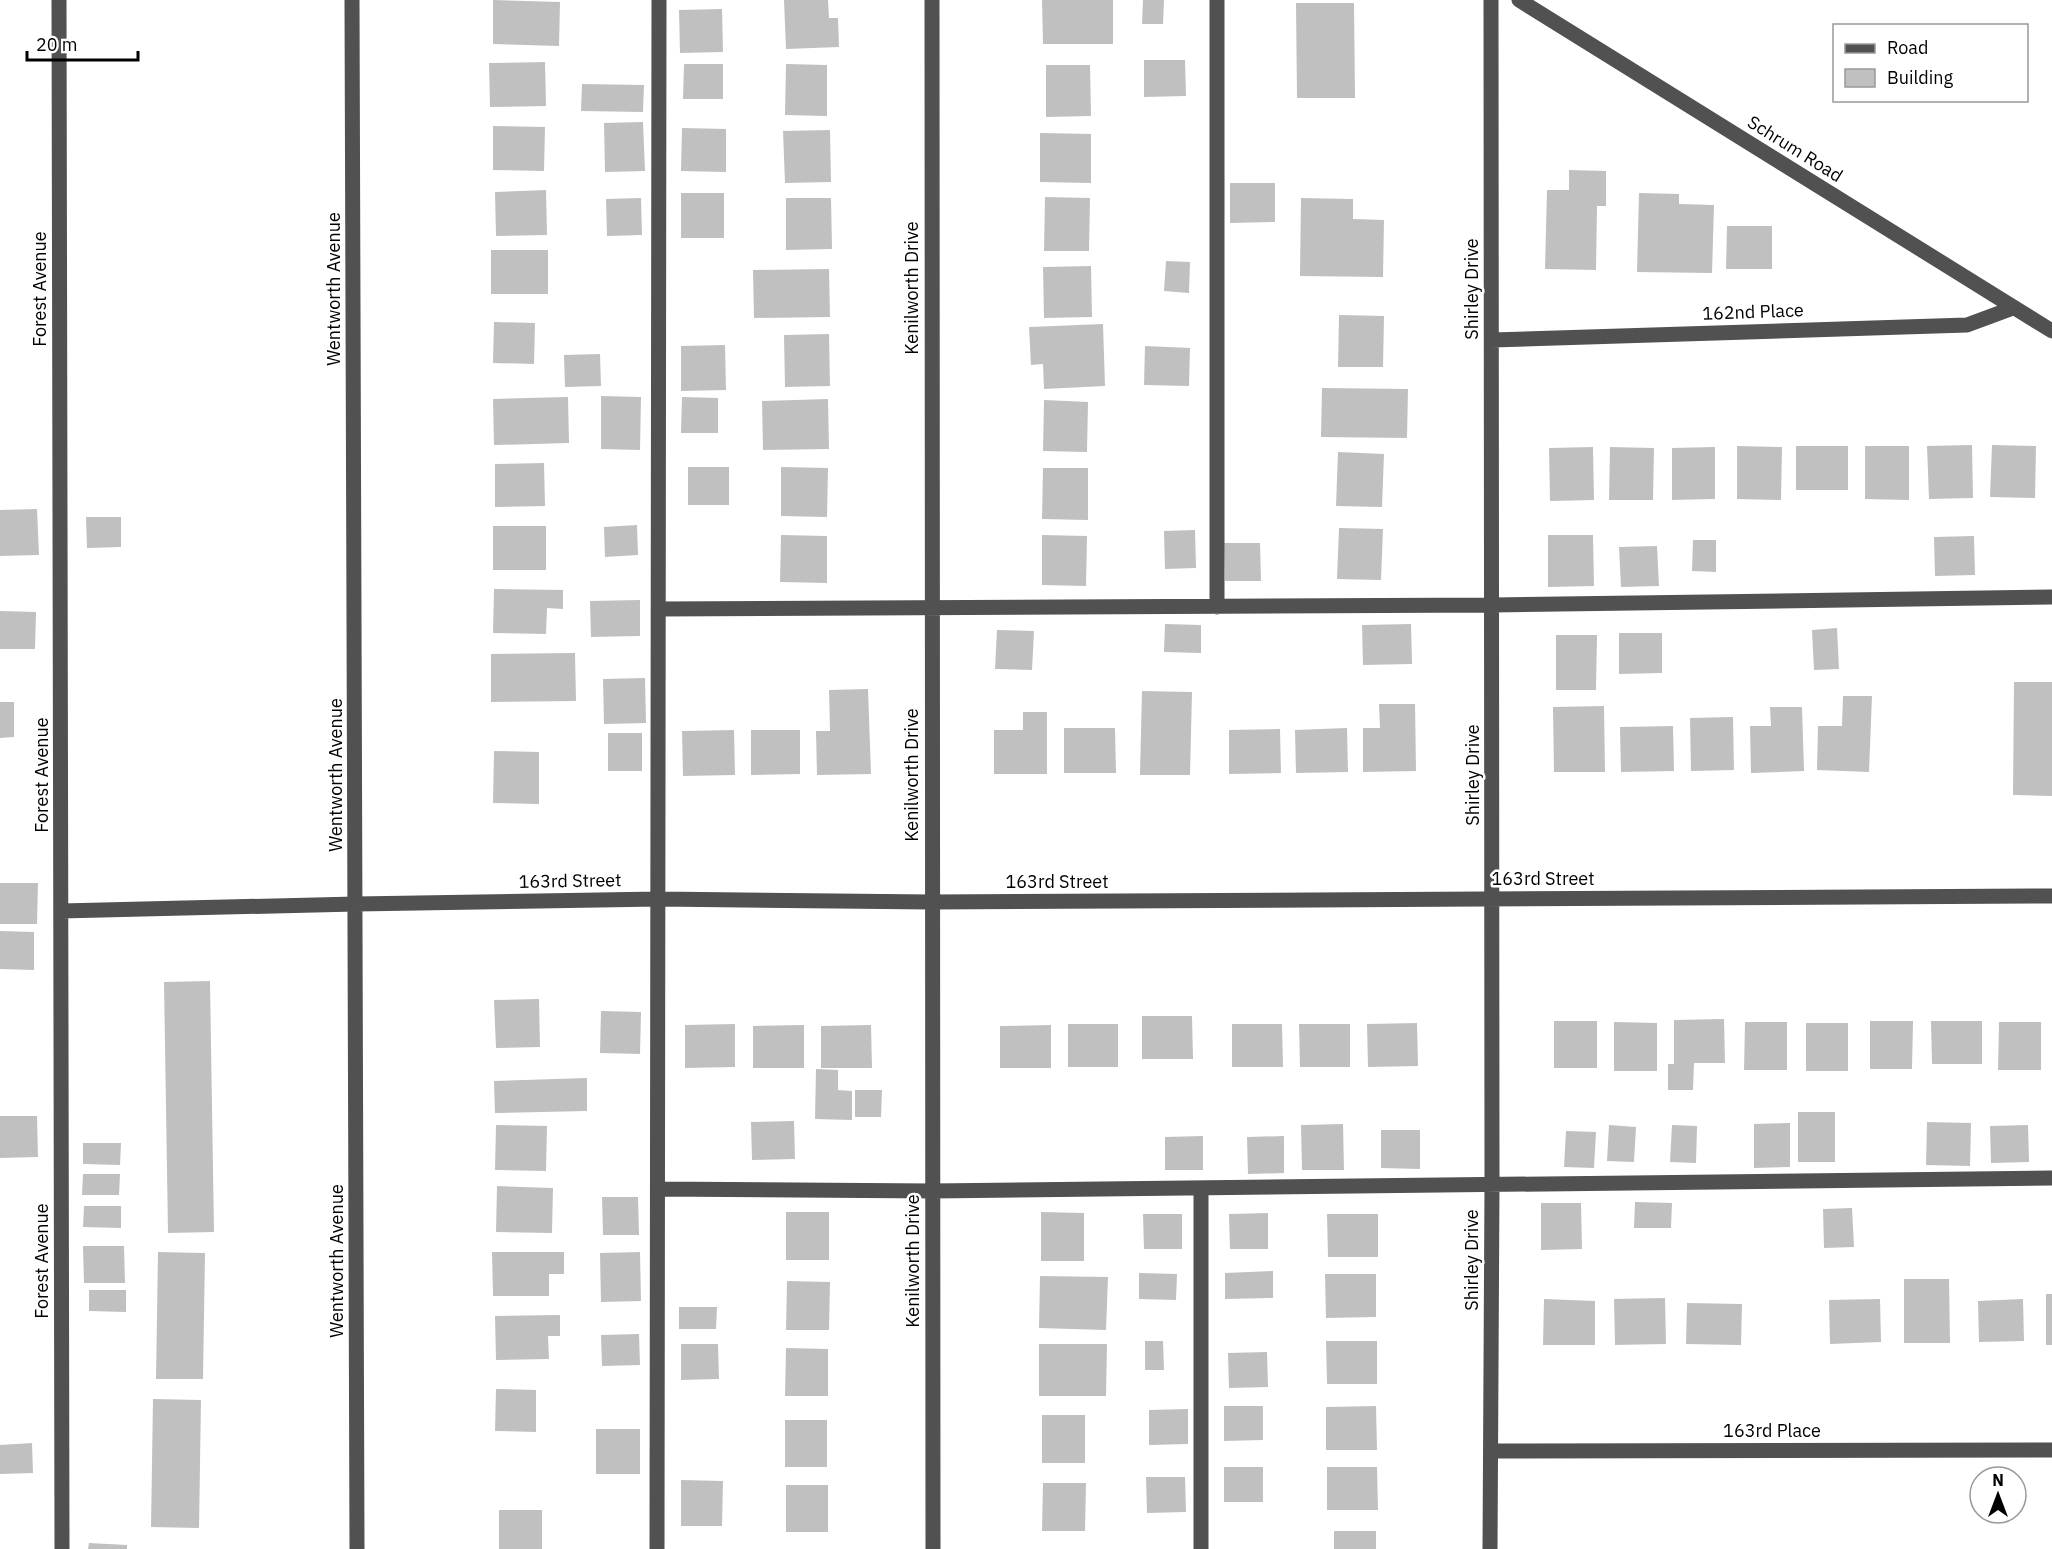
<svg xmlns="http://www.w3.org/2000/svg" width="2052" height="1549" viewBox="0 0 2052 1549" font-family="'IBM Plex Sans',sans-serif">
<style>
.building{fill:#c0c0c0}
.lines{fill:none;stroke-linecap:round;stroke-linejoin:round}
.minor{stroke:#515151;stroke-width:15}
.labels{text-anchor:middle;stroke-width:5;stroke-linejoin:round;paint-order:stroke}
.street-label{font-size:18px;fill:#000;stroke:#fff}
</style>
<rect width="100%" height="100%" fill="#fff"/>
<path class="building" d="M493 0 560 2 559 46 493 44Z
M784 0H828L829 18H838L839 47 786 49Z
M1042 0H1113V44H1043Z
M1143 0H1164L1163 24H1142Z
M1296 3H1354L1355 98H1297Z
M722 9 723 52 680 53 679 10Z
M1144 60H1185L1186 96 1144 97Z
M545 62 546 106 490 107 489 63Z
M684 64H723V99H683Z
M786 64 827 65V116L785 115Z
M1046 65H1090L1091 116 1046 117Z
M582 84 644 85 643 112 581 111Z
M643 122 645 171 605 172 604 123Z
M493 126 545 127 544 171 493 170Z
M682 128 726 129V172L681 171Z
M830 130 831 182 785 183 783 131Z
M1040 133 1091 134V183L1040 182Z
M1569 170 1606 171V206H1597L1596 270 1545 269 1547 190H1569Z
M1230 183H1275V222L1230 223Z
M546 190 547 235 496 236 495 192Z
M681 193H724V238H681Z
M1639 193 1679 194V204L1714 205 1712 273 1637 272Z
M1045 197 1090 198 1089 251H1044Z
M641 198 642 235 607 236 606 199Z
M786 198H831L832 249 786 250Z
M1301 198 1353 199V219L1384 220 1383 277 1300 276Z
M1727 226H1772V269H1726Z
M491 250H548V294H491Z
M1166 261 1190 262 1189 293 1164 291Z
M1091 266 1092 317 1044 318 1043 267Z
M829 269 830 317 754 318 753 270Z
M1339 315 1384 316 1383 367H1338Z
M494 322 535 323 534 364 493 363Z
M1103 324 1105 386 1044 389 1043 364 1031 365 1029 327Z
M829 334 830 386 785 387 784 335Z
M725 345 726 390 681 391V346Z
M1145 346 1190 348 1189 386 1144 385Z
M600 354 601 386 565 387 564 355Z
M1322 388 1408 389 1407 438 1321 437Z
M601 396 641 397 640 450 601 449Z
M568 397 569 443 494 445 493 399Z
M682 397 718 398V433H681Z
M828 399 829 449 763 450 762 401Z
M1044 400 1088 402 1087 452 1043 451Z
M1972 445 1973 498 1929 499 1927 446Z
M1992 445 2036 446 2035 498 1990 497Z
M1737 446 1782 447 1781 500 1737 499Z
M1796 446H1848V490H1796Z
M1865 446H1909V500L1865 499Z
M1593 447 1594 500 1550 501 1549 448Z
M1610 447 1654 448 1653 500H1609Z
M1715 447V499L1672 500V448Z
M1338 452 1384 454 1382 507 1336 506Z
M544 463 545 506 495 507V464Z
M688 467H729V505H688Z
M781 467 828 468 827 517 781 516Z
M1043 468H1088V520L1042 519Z
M37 509 39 555 0 556V510Z
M86 517H121V547L87 548Z
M637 525 638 555 605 557 604 527Z
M493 526H546V570H493Z
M1339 528 1383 529 1381 580 1337 579Z
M1195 530 1196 568 1165 569 1164 531Z
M781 535 827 536V583L780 582Z
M1042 535 1087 536 1086 586 1042 585Z
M1548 535H1593L1594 586 1548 587Z
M1974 536 1975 575 1935 576 1934 537Z
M1693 540H1716V572L1692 571Z
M1224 543H1260L1261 581H1225Z
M1657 546 1659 586 1621 587 1619 547Z
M494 589 563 590V609L547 608 546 634 493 633Z
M640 600V636L591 637 590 601Z
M0 611 36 612 35 649H0Z
M1165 624 1201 625V653L1164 652Z
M1411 624 1412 664 1363 665 1362 625Z
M1837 628 1839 669 1814 670 1812 630Z
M997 630 1034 631 1032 670 995 669Z
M1619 633H1662V673L1619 674Z
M1556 635H1597L1596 690H1556Z
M575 653 576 701 491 702V654Z
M645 678 646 723 604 724 603 679Z
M2014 682H2052V796L2013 795Z
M868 689 871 774 817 775 816 731H830L829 690Z
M1142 691 1192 692 1190 775H1140Z
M1843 696H1872L1869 772 1817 770 1818 726H1842Z
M0 702H14V737L0 738Z
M1379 704H1415L1416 771 1363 772V728H1380Z
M1604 706 1605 772H1554L1553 707Z
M1770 707H1802L1804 771 1751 773 1750 726H1771Z
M1023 712H1047V774H994V730H1023Z
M1733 717 1734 770 1691 771 1690 718Z
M1673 726 1674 771 1621 772 1620 727Z
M1064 728H1115L1116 773H1064Z
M1347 728 1348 772 1296 773 1295 730Z
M1280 729 1281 773 1229 774V730Z
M734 730 735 775 683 776 682 731Z
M751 730H800V774L751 775Z
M608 733H642V771H608Z
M494 751 539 752V804L493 803Z
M0 883H38L37 924H0Z
M0 931 34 932V970L0 969Z
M210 981 214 1232 168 1233 164 982Z
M539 999 540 1047 496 1048 494 1000Z
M601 1011 641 1012 640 1054 600 1053Z
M1142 1016H1192L1193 1059H1142Z
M1724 1019 1725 1063H1694L1693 1090H1668V1064H1674V1020Z
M1554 1021H1597V1068H1554Z
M1870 1021H1913L1912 1069H1870Z
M1931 1021H1982V1064H1932Z
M1614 1022 1657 1023V1071H1614Z
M1745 1022H1787V1070H1744Z
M1999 1022H2041V1070H1998Z
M1417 1023 1418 1066 1368 1067 1367 1024Z
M1806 1023H1848V1071H1806Z
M735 1024V1067L685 1068V1025Z
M1068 1024H1118V1067H1068Z
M1232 1024H1282L1283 1067H1232Z
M1299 1024H1350V1067H1300Z
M804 1025V1068H753V1026Z
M871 1025 872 1068H821V1026Z
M1051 1025V1068H1000V1026Z
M816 1069 838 1070V1090L852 1091V1120L815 1119Z
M587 1078V1111L495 1113 494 1081Z
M855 1090H882L881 1117H855Z
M1798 1112H1835V1162H1798Z
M0 1116H37L38 1157 0 1158Z
M794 1121 795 1159 752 1160 751 1122Z
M1927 1122 1971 1123 1970 1166 1926 1165Z
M1790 1123V1167L1754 1168V1124Z
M1343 1124 1344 1170H1302L1301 1125Z
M496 1125 547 1126 546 1171 495 1170Z
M1609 1125 1636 1127 1634 1162 1607 1161Z
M1672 1125 1697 1126 1696 1163 1670 1162Z
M2028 1125 2029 1162 1991 1163 1990 1126Z
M1381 1130H1420V1169L1381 1168Z
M1566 1131 1596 1132 1594 1168 1564 1167Z
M1203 1136V1170H1165V1137Z
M1284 1136V1173L1248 1174 1247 1137Z
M83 1143H121L120 1165 83 1164Z
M83 1174H120L119 1195H82Z
M497 1186 553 1188 552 1233 496 1232Z
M602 1197H638L639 1235H603Z
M1635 1202 1672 1203 1671 1228H1634Z
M1541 1203H1581L1582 1249 1541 1250Z
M84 1206H121V1228L83 1227Z
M1852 1208 1854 1247 1824 1248 1823 1209Z
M786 1212H829V1260H786Z
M1041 1212 1084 1213V1261H1041Z
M1268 1213V1249H1230L1229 1214Z
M1143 1214H1182V1249H1144Z
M1327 1214H1378V1257H1328Z
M83 1246H124L125 1283H84Z
M158 1252 205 1253 203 1379H156Z
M492 1252H564V1274H549V1296H493Z
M640 1252 641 1301 601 1302 600 1253Z
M1273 1271V1298L1225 1299V1273Z
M1139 1273 1177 1274 1176 1300 1139 1299Z
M1325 1274H1376V1317L1326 1318Z
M1040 1276 1108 1277 1106 1330 1039 1328Z
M1904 1279H1949L1950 1343H1904Z
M787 1281 830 1282 829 1330H786Z
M89 1290H126V1312L89 1311Z
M2046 1294H2052V1345H2046Z
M1665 1298 1666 1344 1615 1345 1614 1299Z
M1544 1299 1595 1301V1345H1543Z
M1880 1299 1881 1342 1830 1344 1829 1300Z
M2023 1299 2024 1341 1979 1342 1978 1301Z
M1687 1303 1742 1304 1741 1345 1686 1344Z
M679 1307H717L716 1329H679Z
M560 1315V1336H548L549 1359 496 1360 495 1316Z
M639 1334 640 1365 602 1366 601 1335Z
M1145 1341H1163L1164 1370H1145Z
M1326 1341H1377V1384H1327Z
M681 1344H718L719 1379 681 1380Z
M1039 1344H1107L1106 1396H1039Z
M786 1348 828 1349V1396H785Z
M1267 1352 1268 1387 1229 1388 1228 1353Z
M496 1389 536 1390V1432L495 1431Z
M153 1399 201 1400 199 1528 151 1527Z
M1224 1406H1263V1440L1224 1441Z
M1376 1406 1377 1450H1326V1407Z
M1188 1409V1444L1149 1445V1410Z
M1042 1415H1085V1463H1042Z
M785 1420H827V1467H785Z
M596 1429H640V1474H596Z
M32 1443 33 1473 0 1474V1445Z
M1224 1467H1263V1502H1224Z
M1327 1467H1377L1378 1510H1327Z
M1146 1477H1185L1186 1512 1147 1513Z
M681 1480 723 1481 722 1526H681Z
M1043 1483H1086L1085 1531H1042Z
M786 1485H828V1532H786Z
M499 1510H542V1549H499Z
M1334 1531H1376V1549H1334Z
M89 1543 127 1545V1549H88Z"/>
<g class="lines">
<path class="minor" d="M59 0 62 1549
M352 0 357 1549
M932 0 933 1549
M1519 0 2052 331
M1492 340 1967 325 2013 308
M1217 607V0
M659 609 1492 605 2052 597
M61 911 356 904 659 899 931 902 2052 896
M658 1189 932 1191 2052 1178
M1491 1451 2052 1450
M657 1549 659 0
M1201 1549V1188
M1490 1549 1492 1185 1491 0"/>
</g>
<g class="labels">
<g class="street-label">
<text transform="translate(1795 149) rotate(32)" y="6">Schrum Road</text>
<text transform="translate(912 288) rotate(-90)" y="6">Kenilworth Drive</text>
<text transform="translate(40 289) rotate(-90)" y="6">Forest Avenue</text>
<text transform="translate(334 289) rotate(-90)" y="6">Wentworth Avenue</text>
<text transform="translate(1472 289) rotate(-90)" y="6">Shirley Drive</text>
<text transform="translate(1753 312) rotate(-2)" y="6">162nd Place</text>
<text transform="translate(42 775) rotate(-90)" y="6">Forest Avenue</text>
<text transform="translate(336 775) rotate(-90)" y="6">Wentworth Avenue</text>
<text transform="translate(912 775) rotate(-90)" y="6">Kenilworth Drive</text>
<text transform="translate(1473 775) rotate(-90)" y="6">Shirley Drive</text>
<text x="1543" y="885">163rd Street</text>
<text transform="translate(570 881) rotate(-1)" y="6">163rd Street</text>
<text x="1057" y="888">163rd Street</text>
<text transform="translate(1472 1260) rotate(-90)" y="6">Shirley Drive</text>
<text transform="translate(42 1261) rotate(-90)" y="6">Forest Avenue</text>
<text transform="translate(337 1261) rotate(-90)" y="6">Wentworth Avenue</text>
<text transform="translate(913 1261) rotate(-90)" y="6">Kenilworth Drive</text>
<text x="1772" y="1437">163rd Place</text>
</g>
</g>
<rect x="1833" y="24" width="195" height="78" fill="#ffffff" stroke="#999999" stroke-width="1.5"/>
<rect x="1845" y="44" width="30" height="9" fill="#515151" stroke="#999999" stroke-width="1.5"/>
<text x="1887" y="54" font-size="18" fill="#000000">Road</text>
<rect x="1845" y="69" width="30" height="18" fill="#c0c0c0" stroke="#999999" stroke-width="1.5"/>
<text x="1887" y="84" font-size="18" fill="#000000">Building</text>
<g transform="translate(1998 1495)"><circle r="28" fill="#ffffff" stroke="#999999" stroke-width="1.5"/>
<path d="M0-4.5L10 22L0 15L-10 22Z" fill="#000000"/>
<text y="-9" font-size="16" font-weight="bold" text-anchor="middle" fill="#000000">N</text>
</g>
<path d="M27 51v9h111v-9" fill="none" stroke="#000000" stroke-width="3"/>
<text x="36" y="51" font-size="18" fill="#000000" stroke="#ffffff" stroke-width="4.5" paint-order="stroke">20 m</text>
</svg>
